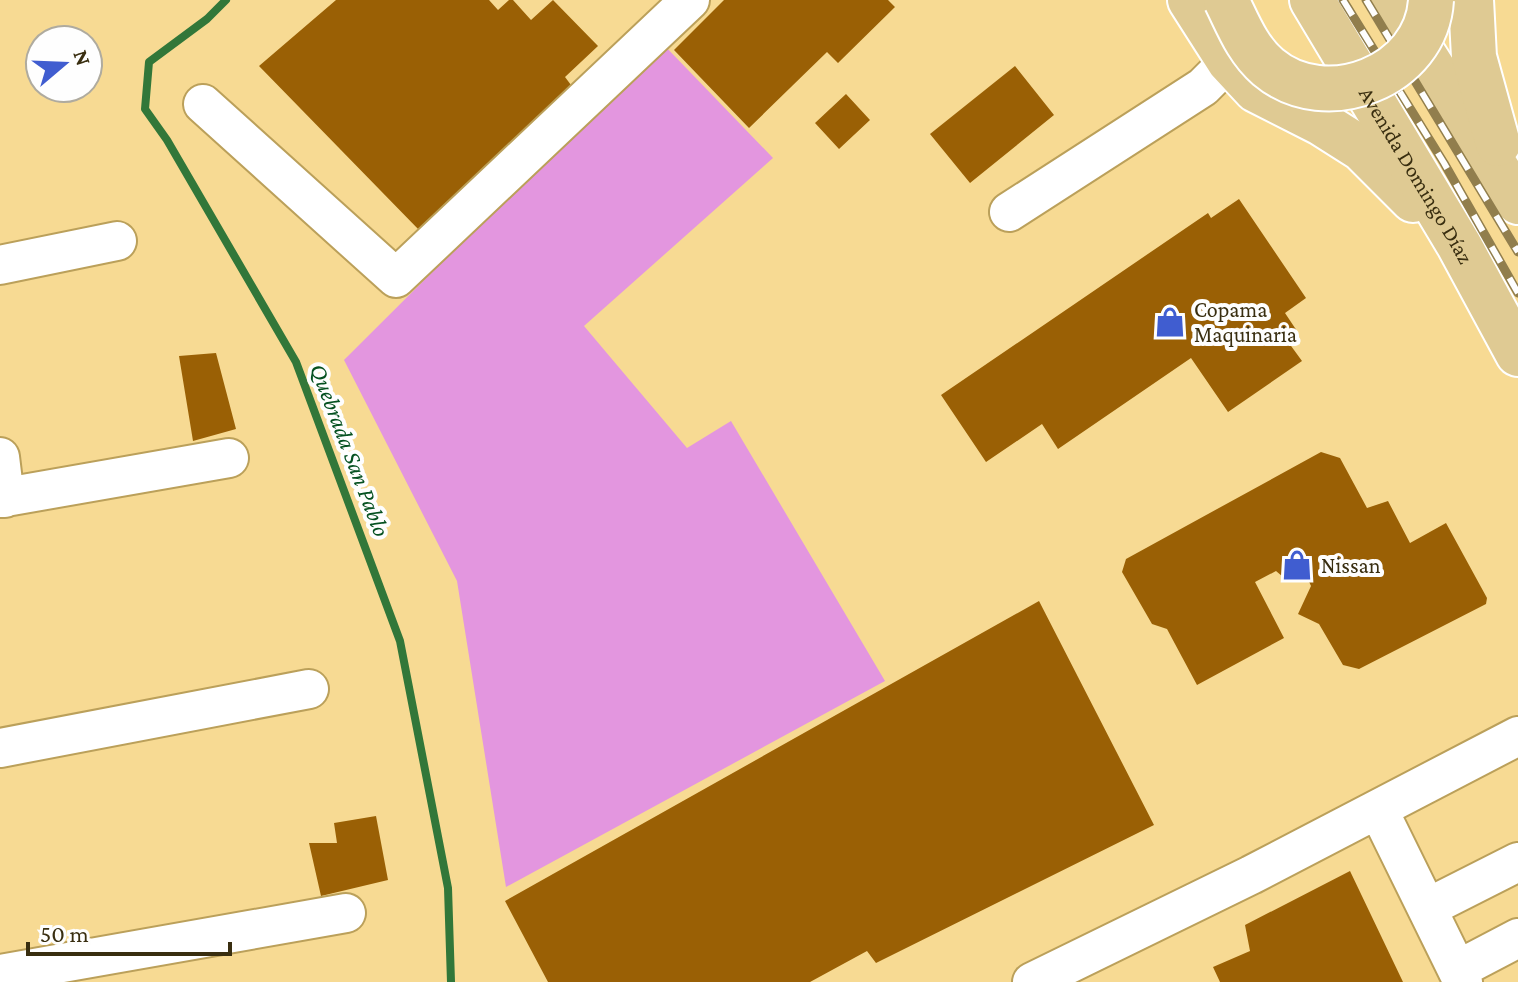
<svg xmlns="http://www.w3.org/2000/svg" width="1518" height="982" viewBox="0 0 1518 982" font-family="'Crimson Pro',serif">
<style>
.green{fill:#e396df}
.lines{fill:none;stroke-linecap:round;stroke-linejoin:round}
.stream{stroke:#327739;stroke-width:8}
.building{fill:#9a6005}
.minor-casing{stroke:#bba05a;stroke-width:42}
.major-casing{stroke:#fff;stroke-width:48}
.minor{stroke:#fff;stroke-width:38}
.major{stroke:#dfca93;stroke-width:44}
.rail-casing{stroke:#917e4d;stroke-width:9}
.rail{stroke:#fefefe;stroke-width:6;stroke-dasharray:18;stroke-linecap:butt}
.major-bridge-casing{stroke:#fff;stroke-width:48;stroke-linecap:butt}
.major-bridge{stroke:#dfca93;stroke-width:44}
.labels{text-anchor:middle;stroke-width:8;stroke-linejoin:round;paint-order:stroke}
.street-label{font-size:22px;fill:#392e10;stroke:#fefefe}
.poi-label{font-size:22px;fill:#392e10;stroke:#fefefe;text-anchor:start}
.water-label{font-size:24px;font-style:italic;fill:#055120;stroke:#fefefe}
</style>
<rect width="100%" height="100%" fill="#f7da93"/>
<path class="green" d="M662 43 773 158 584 326 687 448 731 421 885 681 506 887 457 581 344 360Z"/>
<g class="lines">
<path class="stream" d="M226 0 207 19 149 62 145 109 167 140 296 362 400 641 448 888 451 982"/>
</g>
<path class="building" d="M336 0H489L498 10 509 0H513L531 20 553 0 598 46 565 77 571 85 420 231 259 66Z
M724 0H888L895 7 838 63 827 52 749 128 674 50Z
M1015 66 1054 115 970 183 930 134Z
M846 94 870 120 839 149 815 123Z
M1239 199 1306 298 1285 313 1297 331 1286 339 1302 361 1228 412 1191 358 1058 449 1042 424 986 462 941 395 1208 213 1211 218Z
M216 353 236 429 193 441 179 356Z
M1321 452 1340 458 1367 508 1388 501 1410 543 1446 523 1487 598 1486 604 1359 669 1343 665 1319 624 1298 614 1311 586 1306 575 1289 582 1276 571 1255 582 1284 638 1197 685 1167 629 1152 624 1122 572 1126 559Z
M1039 601 1154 825 876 963 867 951 810 982H548L505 901Z
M376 816 388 880 321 896 309 843H337L334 823Z
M1350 871 1403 982H1220L1213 967 1250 951 1245 925Z"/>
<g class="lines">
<g class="minor-casing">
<path id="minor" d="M203 104 396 278 690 0
M1009 212 1203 87 1229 61
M0 265 117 241
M0 457 5 498
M0 498 229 458
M0 748 309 689
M1378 809 1463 982
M1427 908 1518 862
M1457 970 1518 938
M0 974 346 913
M1032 982 1251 875 1518 736"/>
</g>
<g class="major-casing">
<g id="major">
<path d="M1190 0 1229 61 1256 90 1321 123 1362 149 1413 200"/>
<path id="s1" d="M1312 0 1459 245 1518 354"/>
<path d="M1389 0 1518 202"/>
<path d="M1471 0 1474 57 1498 144"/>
</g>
</g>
<use href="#minor" class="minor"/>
<use href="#major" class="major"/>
<g class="rail-casing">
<path id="rail" d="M1343 0 1444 163 1518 293
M1366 0 1518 252"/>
</g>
<use href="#rail" class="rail"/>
<g class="major-bridge-casing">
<path id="major-bridge" d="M1226 0C1238 24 1247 49 1268 67 1326 116 1427 76 1431 0"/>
</g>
<use href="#major-bridge" class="major-bridge"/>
</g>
<defs>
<g id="shop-bare" transform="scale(2.4)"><path d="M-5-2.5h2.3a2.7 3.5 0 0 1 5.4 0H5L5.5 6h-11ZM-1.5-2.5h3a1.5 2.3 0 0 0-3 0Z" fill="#405dd0" stroke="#fefefe" stroke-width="2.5" paint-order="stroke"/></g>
</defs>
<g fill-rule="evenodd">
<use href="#shop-bare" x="1170" y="322"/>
<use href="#shop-bare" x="1297" y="565"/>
</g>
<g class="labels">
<g class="street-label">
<text dy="8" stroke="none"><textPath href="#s1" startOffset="204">Avenida Domingo Díaz</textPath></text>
</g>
<g class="poi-label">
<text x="1194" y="317">Copama<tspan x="1194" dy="25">Maquinaria</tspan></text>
<text x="1321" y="573">Nissan</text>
</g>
<g class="water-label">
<text transform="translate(350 450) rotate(69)" y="8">Quebrada San Pablo</text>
</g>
</g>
<g transform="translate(64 64) rotate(71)"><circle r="38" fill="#fefefe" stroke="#afab9f" stroke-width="2"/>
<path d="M0-6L14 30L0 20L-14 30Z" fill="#405dd0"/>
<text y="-12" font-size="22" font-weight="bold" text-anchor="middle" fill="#392e10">N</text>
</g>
<path d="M28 942v12h202v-12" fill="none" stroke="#392e10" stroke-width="4"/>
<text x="40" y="942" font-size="24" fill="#392e10" stroke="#fefefe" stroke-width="6" paint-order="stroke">50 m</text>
</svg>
